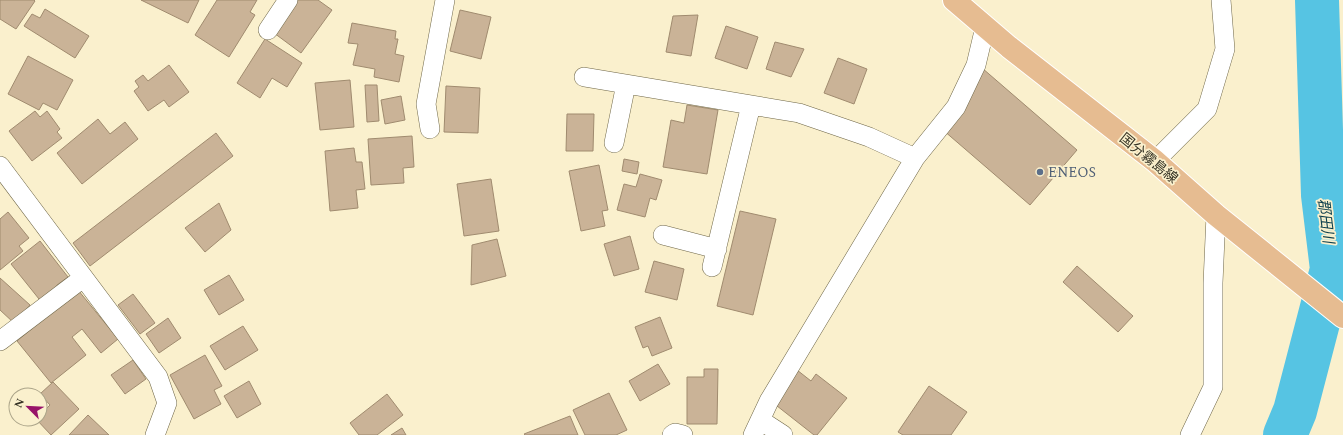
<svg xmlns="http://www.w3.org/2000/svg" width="1343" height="435" viewBox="0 0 1343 435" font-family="Spectral,'Noto Sans JP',serif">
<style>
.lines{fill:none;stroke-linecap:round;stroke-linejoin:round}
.river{stroke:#56c4e3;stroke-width:44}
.building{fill:#cab397;stroke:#a08b6f}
.minor-casing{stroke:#6e6647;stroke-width:20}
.primary-casing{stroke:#fff;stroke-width:24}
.minor{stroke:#fff;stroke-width:19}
.primary{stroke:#e6bc91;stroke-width:22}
.service-dot{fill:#5c6f8a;stroke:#faf0cd;stroke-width:1.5}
.labels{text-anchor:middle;stroke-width:3.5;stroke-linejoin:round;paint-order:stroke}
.street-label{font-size:14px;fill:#353224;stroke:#faf0cd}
.service-label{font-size:14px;fill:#4e5e75;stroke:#faf0cd;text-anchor:start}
.water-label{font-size:15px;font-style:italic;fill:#0c3e4c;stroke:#faf0cd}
</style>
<rect width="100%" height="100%" fill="#faf0cd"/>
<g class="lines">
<path class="river" d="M1285 435 1295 411 1332 269 1323 195 1317 0"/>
</g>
<path class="building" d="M0 0H34L35 1 16 29 0 19Z
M141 0H199L188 23Z
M217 0H257L250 12 255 15 229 57 195 35Z
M298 0H318L332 10 301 53 274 33Z
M45 9 89 36 75 58 24 26 32 14 40 18Z
M460 10 491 17 481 59 450 51Z
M698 15 691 56 666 52 673 16Z
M352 23 396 31 395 39H398L395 54 404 56 399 82 374 77 375 69 353 65 358 44 348 43Z
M726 26 758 37 747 69 715 58Z
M265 39 302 63 287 87 272 78 260 98 237 83Z
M775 42 804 49 791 77 766 69Z
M28 56 73 80 57 110 43 103 39 110 8 94Z
M838 58 867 69 854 104 824 93Z
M169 65 189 92 169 107 164 100 148 111 134 91 139 87 135 81 143 75 148 81Z
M982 68 1077 150 1030 205 943 130Z
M350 80 354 127 320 130 315 83Z
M365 85H377L379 121 367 122Z
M446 86 480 88 478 133 444 132Z
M401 96 405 120 385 124 381 100Z
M687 105 718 110 707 174 663 167 671 120 684 123Z
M35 111 40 117 47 111 60 129 57 132 62 138 32 161 9 131Z
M567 114H594L593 151H566Z
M98 119 110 134 125 122 138 139 82 184 57 153Z
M216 133 233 156 90 266 73 243Z
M412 136 414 167 403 168 404 183 371 185 368 139Z
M354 148 356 162H362L365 189 356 190 358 208 330 211 325 151Z
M624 159 639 162 637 174 622 171Z
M599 165 608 210 602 211 605 226 581 231 569 171Z
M640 174 662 180 656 200 650 198 645 217 617 210 624 184 636 187Z
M491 179 499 231 464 236 457 184Z
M219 203 231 230 205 252 185 228Z
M740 211 776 219 753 315 717 306Z
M8 212 29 238 19 246 23 251 0 270V219Z
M630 236 639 269 614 276 604 244Z
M497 239 506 276 471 285 472 245Z
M40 241 68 277 57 285 58 291 43 304 11 264Z
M654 261 684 269 677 300 645 292Z
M1077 266 1133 316 1118 332 1063 282Z
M229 275 244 300 219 315 204 290Z
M0 278 30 305 14 323 0 310Z
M78 290 118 339 101 353 82 329 72 337 86 355 51 383 17 341Z
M133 294 155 323 140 334 118 305Z
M660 317 672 348 652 356 648 346 643 348 635 327Z
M168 318 181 338 159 353 146 334Z
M243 326 258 350 225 370 210 346Z
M205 355 222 386 214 390 221 404 194 419 170 375Z
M133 360 146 379 125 394 111 375Z
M658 364 670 384 640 401 629 381Z
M704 369H718L717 424H687V377H704Z
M797 370 811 381 816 374 847 398 817 435H814L772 402Z
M249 381 261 404 237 418 224 396Z
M53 382 79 409 51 435 36 419H40V415L50 405 40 394Z
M929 386 967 412 951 435H903L898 432Z
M609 393 627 430 616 435H585L573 410Z
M387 394 403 415 377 435H359L350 423Z
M88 415 109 435H69Z
M570 416 578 435H525L524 434Z
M402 428 406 435H391Z"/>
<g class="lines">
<g class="minor-casing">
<path id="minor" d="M268 30 288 0
M584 77 799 113 869 137 915 158
M430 129 426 104 445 0
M614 143 626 84
M1155 161 1207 109 1225 49 1221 0
M0 166 158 377 167 403 155 435
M663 235 717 249
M712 267 751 105
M0 341 83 278
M760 420 783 435
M672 435 675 433 683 435
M753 435 769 401 915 158 956 107 976 65 985 27
M1190 435 1213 387V283L1216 215"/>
</g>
<g class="primary-casing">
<path id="primary" d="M954 0 1009 47 1155 161 1216 215 1343 317"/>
</g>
<use href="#minor" class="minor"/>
<use href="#primary" class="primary"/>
</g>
<circle class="service-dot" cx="1040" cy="172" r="4"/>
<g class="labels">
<g class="street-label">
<text transform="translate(1149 158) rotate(39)" y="5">国分霧島線</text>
</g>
<g class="service-label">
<text x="1048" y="177">ENEOS</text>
</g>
<g class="water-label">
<text transform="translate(1326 221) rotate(83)" y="5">郡田川</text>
</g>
</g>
<g transform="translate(28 407) rotate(294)"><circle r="19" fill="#faf0cd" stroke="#aba489"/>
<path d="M0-3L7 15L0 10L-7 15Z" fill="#981369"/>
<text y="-6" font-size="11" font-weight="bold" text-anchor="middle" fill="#353224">N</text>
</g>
</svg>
